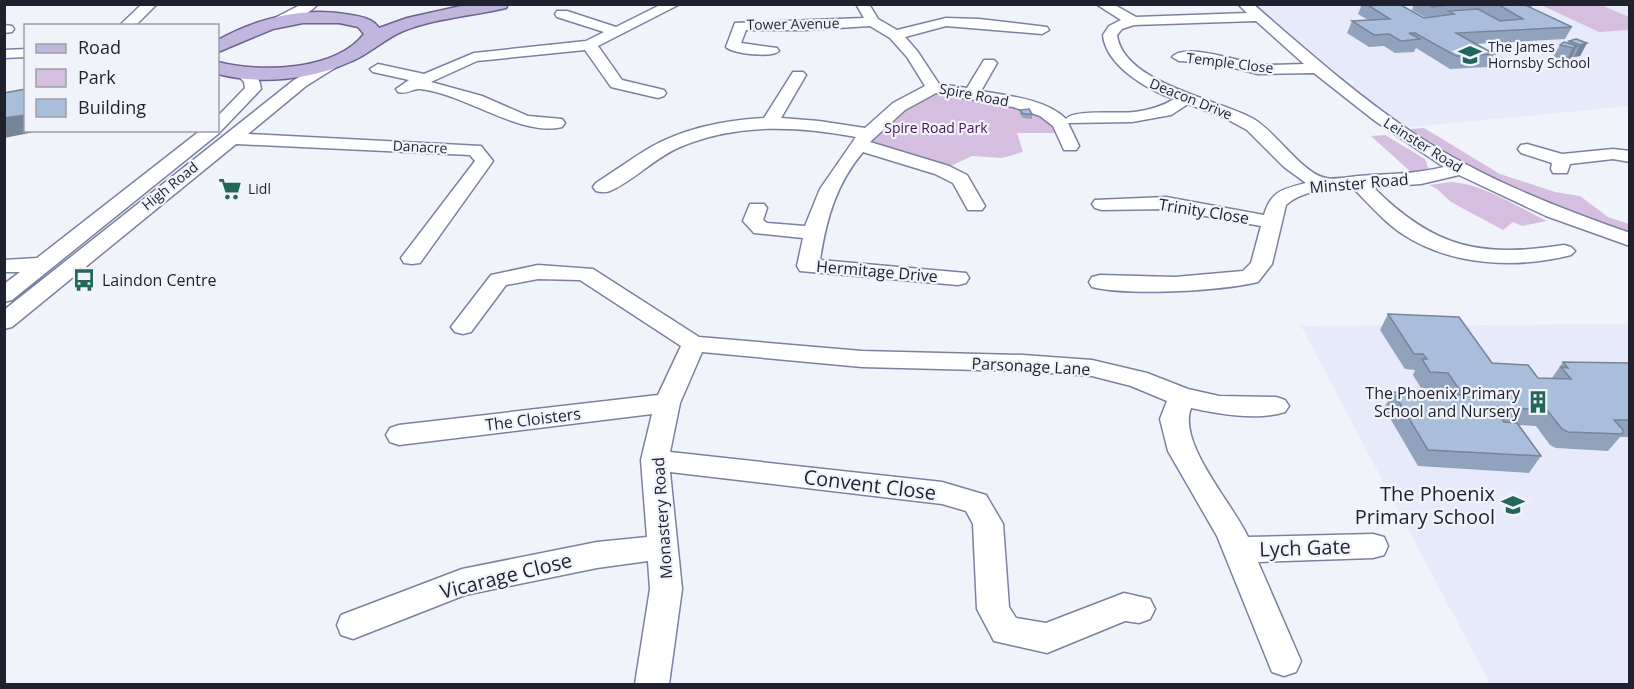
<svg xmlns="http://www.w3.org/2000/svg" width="1634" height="689" viewBox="0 0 1634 689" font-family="'Open Sans',sans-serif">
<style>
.built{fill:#e7eafb}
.green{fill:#d6bee1}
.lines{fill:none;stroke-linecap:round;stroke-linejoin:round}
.minor-casing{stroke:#7b81a0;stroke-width:3}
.major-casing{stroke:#6d6391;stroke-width:3}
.minor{fill:#fff;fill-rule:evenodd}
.major{fill:#c1b6dd;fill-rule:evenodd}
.wall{fill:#91a3bc}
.shaded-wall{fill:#768599}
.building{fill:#a9bedb;stroke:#768599;stroke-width:1.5}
.labels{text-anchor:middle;stroke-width:4.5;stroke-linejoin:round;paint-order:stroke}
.far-street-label{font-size:14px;fill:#1f212e;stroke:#f1f3fa}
.far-poi-label{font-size:14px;fill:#1f212e;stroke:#f1f3fa;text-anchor:start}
.far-park-label{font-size:14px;fill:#451456;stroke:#f1f3fa}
.street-label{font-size:16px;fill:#1f212e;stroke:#f1f3fa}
.poi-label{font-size:16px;fill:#1f212e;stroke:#f1f3fa;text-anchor:start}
.near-street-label{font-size:20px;fill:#1f212e;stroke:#f1f3fa}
.near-poi-label{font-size:20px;fill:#1f212e;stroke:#f1f3fa;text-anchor:end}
</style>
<rect width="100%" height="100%" fill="#f1f3fa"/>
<path class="built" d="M1250 5H1629V106L1401 128 1348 86 1353 85V82L1338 78 1283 32 1287 31V29L1276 26Z
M1629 324V684H1490L1301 326Z"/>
<path class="green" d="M1541 5H1601L1629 17V30L1599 32Z
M934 88 1036 108 1058 130 1054 133H1017L1023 152 1002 158 972 156 942 170 860 145Z
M1424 128 1500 174 1555 192 1580 196 1608 217 1629 224V233C1553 207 1475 177 1410 129Z
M1385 135 1425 159 1429 170 1413 174 1371 136Z
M1451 182C1484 184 1517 207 1547 221L1522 226 1513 222 1503 230 1451 202 1437 189 1429 185Z"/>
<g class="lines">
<g class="minor-casing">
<path id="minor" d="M142 4H157L135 26H119Z
M302 4H318C306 17 286 25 268 29L261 25Z
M662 4H680L598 46 622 80 664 90 666 93 664 96 658 98 611 87 585 50 477 61 431 82 482 96 528 116 562 119 565 123 562 127C520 137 466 94 420 89 413 88 407 95 398 92L396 89 409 80 373 72 370 69 378 64 424 74 474 53 586 41 604 32 557 17 555 14 557 11H567L616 27Z
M856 4H869L878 19 897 30 946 18 979 19 1047 27 1049 30 1042 34 946 26 905 37 918 52 939 84 967 88 984 60H994L997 63 981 91C1008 96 1046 99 1066 119 1073 109 1119 114 1134 112 1149 110 1161 107 1174 99 1148 90 1106 66 1103 35L1109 26 1121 20 1096 4H1113L1136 17 1247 13 1238 4H1253C1304 48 1354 93 1410 131 1477 176 1553 206 1630 233V246L1546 216 1459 175 1421 184 1373 187C1434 248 1480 258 1564 245L1571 247 1575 251 1571 255C1517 269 1452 266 1404 235 1385 223 1369 204 1353 188 1331 189 1304 189 1286 205L1272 264 1258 282C1220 291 1129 296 1092 287L1089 282 1092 277 1100 275 1175 277 1243 271 1251 263 1261 226 1166 209 1102 210 1095 208 1092 204 1095 200 1166 197 1264 215C1271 190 1284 189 1306 183L1284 167 1247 130 1223 117 1188 104 1171 115 1132 122 1068 123 1079 146 1076 150H1064L1053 126 1040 116 1013 107 936 93 905 110 870 142 949 166 967 175 985 206 982 210H968L953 183 935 174 863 152C836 184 826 220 820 260L966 273 969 278 966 283 958 285 800 271 797 266 803 238 754 233 743 221 750 204H764L767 208 763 220 767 223 805 226 820 189 856 137C797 126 737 123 680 147 654 158 635 180 610 191 605 193 601 192 596 191L593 187 596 183C615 171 632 158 651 147 685 128 726 120 764 118L793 72H803L806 75 781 118 819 121 865 128 893 103 925 86 907 57 890 38 870 26 805 30H746L741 43 777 48 779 51C772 58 733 54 726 47L735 23 864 18ZM1256 21 1304 64C1289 64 1272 66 1257 64 1239 62 1185 42 1172 57L1179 61 1214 63 1258 74 1314 73 1375 121 1444 167C1416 174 1387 174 1358 176 1348 177 1336 180 1326 178 1302 174 1275 130 1252 118 1217 99 1123 83 1117 35L1122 29 1134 25Z
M4 25 12 26 14 29 12 32 4 33Z
M26 49V57L4 58V50Z
M341 53 346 55 349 58 346 61 306 86 248 134 481 146 493 161 420 263 412 264 404 263 401 258 475 161 470 155 236 144 12 327 4 329V310L294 80Z
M245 69C255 72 260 79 261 89L218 134 12 300 4 302V284L20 272H4V260L37 258 201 130H218V116L245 88 244 82 237 74Z
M1527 144 1562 154 1613 149 1630 151V162L1613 159 1570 164 1567 173H1553L1551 169 1552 163 1521 153 1518 149 1521 145Z
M538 265 593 269 699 337 862 351 1023 355 1092 360 1147 373 1188 389 1219 396 1276 397 1285 400 1289 406 1285 412C1256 421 1219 414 1191 408 1177 443 1233 504 1248 537L1373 534 1384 537 1388 546 1384 555 1373 558 1258 562 1301 661 1296 672 1284 676 1272 672 1217 536 1168 451 1160 419 1167 401 1131 386 1092 376 1023 371 862 367 702 352 680 403 670 452 942 482 986 495 1003 524 1009 607 1016 618 1046 623 1124 593 1150 599 1155 609 1150 619 1139 623 1125 621 1047 653 994 641 977 609 973 524 966 511 942 504 670 472 682 589 669 684H635L650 589 648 561 597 568 465 595 353 639 341 635 337 625 341 615 462 569 597 542 647 537 641 460 652 414 399 445 390 442 386 435 390 428 399 425 658 395 681 346 580 280 538 279 506 285 471 332 463 334 455 332 451 327 491 275Z"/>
</g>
<g class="major-casing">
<path id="major" d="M470 4H508L506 8C472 16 436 18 403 31 384 39 371 53 352 61 312 80 260 85 218 74V62C260 73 336 71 364 34L358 27 339 23H303L273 29 218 52V40C257 18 306 6 351 15 363 17 373 19 379 28L407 18Z"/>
</g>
<use href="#minor" class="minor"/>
<use href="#major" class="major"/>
</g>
<path class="wall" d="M1362 4H1399L1424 18 1425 17 1412 10 1414 4H1533L1531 8 1572 27 1565 39 1475 44 1494 54 1488 67 1450 69 1416 48 1414 52 1395 53 1384 46 1369 47 1347 33 1352 21 1368 20 1358 14Z
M1569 41 1587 43 1580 56 1574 57H1572L1571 58 1566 61 1553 57 1560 45 1568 43Z
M1020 110 1032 114V119L1023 118 1020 114Z
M1388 314 1492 363 1538 378H1552L1563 362 1629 363V437H1620L1608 451 1556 448 1550 445 1536 426 1519 425 1541 456 1529 473 1418 466 1384 408 1393 392 1442 394 1438 389 1421 388 1413 375 1415 370 1405 369 1380 330Z"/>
<path class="shaded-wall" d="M1587 43 1580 56 1574 57 1580 45Z
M1577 46 1571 58 1566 61 1573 48Z
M26 115V130H45L4 138V118Z"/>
<path class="building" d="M1366 4H1399L1424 18 1454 14 1449 11 1478 9 1500 21 1523 19 1497 4H1523L1572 27 1456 33 1494 54 1456 56 1415 33H1409L1420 39 1401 41 1389 34 1374 35 1352 21 1390 19Z
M1428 4H1459L1432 7Z
M1576 39 1587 43 1580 45 1569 41Z
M1564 42 1577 46 1573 48 1560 45Z
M26 89V115L4 118V93Z
M1029 109 1032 114H1023L1020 110Z
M1388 314 1459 317 1492 363 1528 365 1538 378 1571 379 1561 367 1568 368 1563 362 1629 363V420H1614L1623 430 1622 434 1568 432 1562 429 1547 410 1494 407 1504 422 1517 423 1541 456 1428 450 1393 392 1463 395 1448 373 1430 372 1422 359H1427L1423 354H1414Z"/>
<defs>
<g id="school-bare" transform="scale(1.8)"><path d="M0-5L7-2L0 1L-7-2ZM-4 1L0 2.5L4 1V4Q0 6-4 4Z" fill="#22675a" stroke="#f1f3fa" stroke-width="2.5" paint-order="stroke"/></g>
<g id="supermarket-bare" transform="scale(1.8)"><path d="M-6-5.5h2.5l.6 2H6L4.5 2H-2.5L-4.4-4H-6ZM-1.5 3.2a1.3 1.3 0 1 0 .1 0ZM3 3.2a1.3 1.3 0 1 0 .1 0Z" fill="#22675a" stroke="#f1f3fa" stroke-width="2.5" paint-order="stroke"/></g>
<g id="bus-bare" transform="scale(1.8)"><path d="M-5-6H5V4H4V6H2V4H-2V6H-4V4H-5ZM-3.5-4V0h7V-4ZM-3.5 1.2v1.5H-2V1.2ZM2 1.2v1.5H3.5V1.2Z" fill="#22675a" stroke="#f1f3fa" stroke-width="2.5" paint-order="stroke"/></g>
<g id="building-bare" transform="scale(1.8)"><path d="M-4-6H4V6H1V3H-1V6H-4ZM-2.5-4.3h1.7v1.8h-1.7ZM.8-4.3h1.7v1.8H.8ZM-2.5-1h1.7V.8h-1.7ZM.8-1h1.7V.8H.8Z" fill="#22675a" stroke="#f1f3fa" stroke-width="2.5" paint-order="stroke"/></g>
</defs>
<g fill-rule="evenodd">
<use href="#school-bare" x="1470" y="55"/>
<use href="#supermarket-bare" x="230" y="189"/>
<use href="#bus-bare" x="84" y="280"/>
<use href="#building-bare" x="1538" y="402"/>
<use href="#school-bare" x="1513" y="505"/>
</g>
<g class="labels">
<g class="far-street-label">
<text transform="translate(793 24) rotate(-1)" y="5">Tower Avenue</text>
<text transform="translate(1230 63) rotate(7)" y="5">Temple Close</text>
<text transform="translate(974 95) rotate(11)" y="5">Spire Road</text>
<text transform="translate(1191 99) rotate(22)" y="5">Deacon Drive</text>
<text transform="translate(1423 145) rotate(32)" y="5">Leinster Road</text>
<text transform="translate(420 147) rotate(3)" y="5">Danacre</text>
<text transform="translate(170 186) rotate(-39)" y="5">High Road</text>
</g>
<g class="far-poi-label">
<text x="1488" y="52">The James<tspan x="1488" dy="16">Hornsby School</tspan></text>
<text x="248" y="194">Lidl</text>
</g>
<g class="far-park-label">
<text x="936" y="133">Spire Road Park</text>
</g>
<g class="street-label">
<text transform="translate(1359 183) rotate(-5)" y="6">Minster Road</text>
<text transform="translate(1204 211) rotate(9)" y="6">Trinity Close</text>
<text transform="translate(877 271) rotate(5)" y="6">Hermitage Drive</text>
<text transform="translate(1031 366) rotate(3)" y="6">Parsonage Lane</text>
<text transform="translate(533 419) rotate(-7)" y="6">The Cloisters</text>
<text transform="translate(662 518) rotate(-94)" y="6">Monastery Road</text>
</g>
<g class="poi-label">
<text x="102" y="286">Laindon Centre</text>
<text x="1520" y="399" text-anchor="end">The Phoenix Primary<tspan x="1520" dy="18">School and Nursery</tspan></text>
</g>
<g class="near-street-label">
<text transform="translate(870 485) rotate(7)" y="7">Convent Close</text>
<text transform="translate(1305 548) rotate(-2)" y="7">Lych Gate</text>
<text transform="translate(506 576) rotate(-14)" y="7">Vicarage Close</text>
</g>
<g class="near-poi-label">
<text x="1495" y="501">The Phoenix<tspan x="1495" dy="23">Primary School</tspan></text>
</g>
</g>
<rect width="1634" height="689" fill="none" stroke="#1f212e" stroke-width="12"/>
<rect x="24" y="24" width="195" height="108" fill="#f1f3fa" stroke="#9d9fa8" stroke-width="1.5"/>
<rect x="36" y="44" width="30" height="9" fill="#c1b6dd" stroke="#9d9fa8" stroke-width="1.5"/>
<text x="78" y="54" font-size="18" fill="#1f212e">Road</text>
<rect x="36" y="69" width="30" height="18" fill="#d6bee1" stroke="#9d9fa8" stroke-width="1.5"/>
<text x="78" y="84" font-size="18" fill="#1f212e">Park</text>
<rect x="36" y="99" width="30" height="18" fill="#a9bedb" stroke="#9d9fa8" stroke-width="1.5"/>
<text x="78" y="114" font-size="18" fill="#1f212e">Building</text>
</svg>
